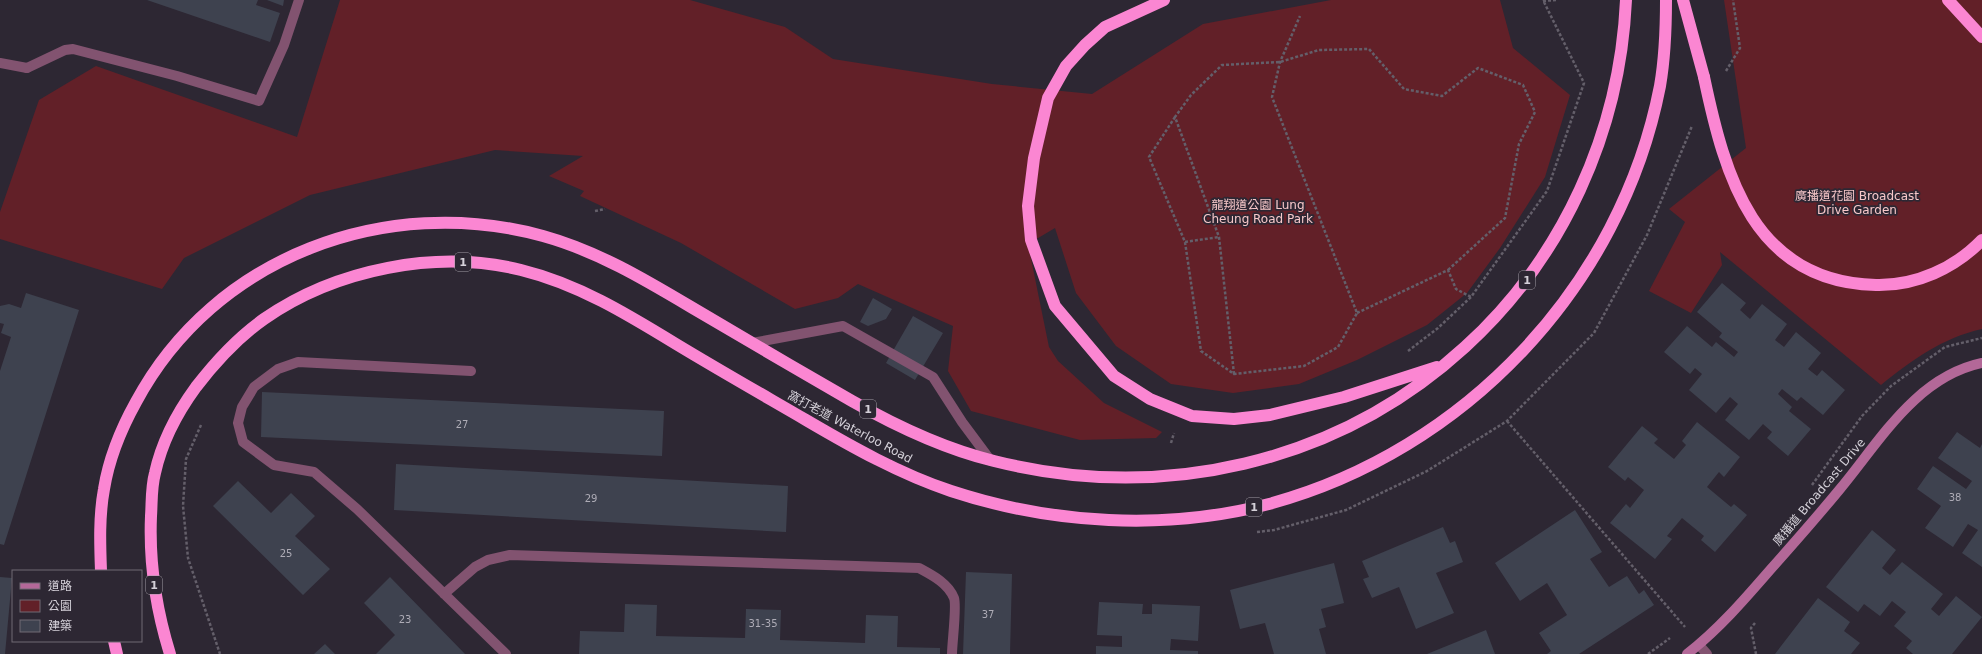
<svg xmlns="http://www.w3.org/2000/svg" width="1982" height="654" viewBox="0 0 1982 654" font-family="'DejaVu Sans','Noto Sans TC',sans-serif">
<style>
.green{fill:#622028}
.building{fill:#3e424f}
.lines{fill:none;stroke-linecap:round;stroke-linejoin:round}
.path{stroke:#645f6a;stroke-width:2.5;stroke-dasharray:3 2;stroke-linecap:butt}
.lane{stroke:#825370;stroke-width:10}
.street{stroke:#825370;stroke-width:10}
.secondary{stroke:#b36898;stroke-width:10}
.highway{stroke:#fb86d2;stroke-width:12}
.highway-bridge{stroke:#fb86d2;stroke-width:12}
.labels{text-anchor:middle;stroke-width:3.5;stroke-linejoin:round;paint-order:stroke}
.number-label{font-size:10px;fill:#aeacb6}
.shield{fill:#2d2733;stroke:#a29da6;stroke-width:1}
.shield-label{font-size:11px;font-weight:bold;fill:#d4d0d8}
.park-label{font-size:12px;fill:#f7c7c9;stroke:#2d2733}
.street-label{font-size:12px;fill:#d4d0d8;stroke:#2d2733}
</style>
<rect width="100%" height="100%" fill="#2d2733"/>
<path class="green" d="M340 0H690L785 27 833 59 992 84 1092 94 1203 24 1331 0H1500L1513 48 1570 95 1545 177 1500 248 1467 293 1427 325 1357 360 1299 384 1233 393 1171 384 1116 346 1076 293 1055 228 1028 244 1049 347 1058 361 1104 403 1162 432 1156 438 1080 440 971 411 948 371 953 326 858 284 838 298 795 309 681 243 580 196 584 191 549 176 583 156 495 150 310 195 184 258 162 289 0 239V212L39 100 96 66 297 137Z
M1724 0H1982V329C1942 338 1912 360 1881 385L1720 252 1722 265 1691 313 1649 291 1685 222 1669 209 1746 148Z"/>
<path class="building" d="M147 0H258L256 5 280 13 270 42Z
M267 0H284L283 6Z
M1722 283 1746 303 1740 310 1750 319 1762 304 1787 324 1775 340 1784 347 1796 332 1821 353 1808 369 1817 376 1822 370 1845 390 1823 415 1801 397 1797 401 1782 389 1778 394 1792 407 1789 411 1811 429 1788 456 1767 438 1772 432 1763 424 1749 440 1725 420 1738 404 1730 397 1716 413 1689 390 1702 374 1695 368 1690 374 1664 352 1687 326 1712 347 1716 342 1734 357 1738 352 1719 337 1722 333 1697 312Z
M26 293 79 310 4 545 0 544V371L11 337 1 333 4 324 0 323V306L9 304 21 308Z
M873 298 892 309 886 319 868 326 860 322Z
M913 316 943 333 915 380 886 363Z
M262 392 664 411 662 456 261 437Z
M1697 422 1740 457 1724 477 1719 472 1707 487 1731 507 1734 504 1747 515 1715 552 1701 540 1704 536 1682 518 1667 536 1672 539 1655 559 1610 523 1626 504 1630 508 1644 490 1628 477 1625 481 1608 467 1642 426 1658 439 1654 443 1674 459 1686 445 1682 441Z
M1957 432 1980 448 1982 444V567L1962 553 1978 530 1968 524 1953 547 1925 528 1941 506 1917 489 1933 466 1966 489 1972 481 1938 458Z
M396 464 788 486 786 532 394 510Z
M238 481 271 513 291 493 315 516 295 536 330 569 303 595 213 506Z
M1575 510 1602 552 1590 559 1609 587 1627 576 1639 594 1644 590 1654 605 1579 654H1547L1551 651 1539 633 1567 615 1547 583 1520 601 1495 563Z
M1443 527 1450 543 1455 541 1463 562 1436 573 1454 613 1416 629 1399 587 1372 598 1363 579 1369 577 1362 561Z
M1872 530 1896 550 1882 568 1890 575 1902 562 1943 594 1931 609 1939 616 1956 596 1982 617 1952 654H1913L1906 648 1912 641 1894 626 1906 612 1892 601 1880 616 1864 604 1858 612 1826 587Z
M1334 563 1344 603 1321 609 1326 627 1319 629 1326 654H1274L1265 623 1240 629 1230 590Z
M966 572 1012 574 1010 654H963Z
M0 577 12 578 5 654H0Z
M390 577 465 654H376L395 635 364 603Z
M1818 598 1850 622 1844 631 1860 643 1851 654H1775Z
M1099 602 1143 604 1142 614H1152V604L1200 606 1198 641 1171 639 1170 650 1198 651V654H1096V646L1122 647V636L1097 635Z
M625 604 657 605 656 636 745 638 746 609 781 610 780 640 865 643 866 615 898 616 897 647 940 648V654H579L580 631 624 632Z
M1486 630 1495 654H1427Z
M325 644 335 654H314Z"/>
<g class="lines">
<path class="path" d="M1543 1 1556 0
M1726 71 1740 48 1733 0
M1175 117 1149 157 1185 242 1201 351 1234 374 1304 366 1338 347 1357 313 1272 97 1280 62 1300 16
M595 211 605 209
M1185 242 1219 237
M1357 313 1448 270 1456 289 1471 297
M1408 351 1438 328 1471 297 1547 191 1584 83 1543 0
M1234 374 1219 237 1175 117 1191 95 1222 65 1280 62 1319 50 1369 49 1404 89 1442 96 1478 68 1523 85 1535 112 1519 144 1505 218 1448 270
M1507 421 1685 627
M201 425 186 459 183 506 188 558 220 654
M1171 443 1174 433
M1812 485 1862 416 1891 386 1945 347 1982 338
M1257 532 1274 530 1346 510 1427 471 1507 421 1594 333 1647 235 1692 126
M1755 623 1751 628 1756 654
M1648 654 1670 638"/>
<path class="lane" d="M27 68 65 50 73 49 177 76 259 101 284 45 299 0
M752 343 843 326 933 377 962 422 991 461
M471 371 298 362 278 369 254 387 242 407 238 423 243 442 274 465 314 472 357 509 506 654
M444 594 475 567 488 560 510 555 919 568C932 575 948 583 954 598 957 606 952 643 952 654"/>
<path class="street" d="M0 63 27 68
M1699 645 1707 654"/>
<path class="secondary" d="M1687 654C1718 630 1744 600 1770 570 1794 543 1817 517 1840 489 1880 441 1916 377 1982 363"/>
<path class="highway" d="M1164 0 1105 27 1085 45 1066 66 1048 98 1034 158 1028 206 1031 240 1055 306 1114 376 1150 399 1192 416 1234 419 1270 415 1344 397 1437 367
M1683 0 1704 77
M1948 0 1982 37
M101 571C100 544 99 516 104 489 109 458 121 429 136 402 214 256 387 193 543 236 597 251 644 279 691 307 745 339 798 370 852 401 896 426 945 449 994 461 1162 503 1337 464 1465 347 1563 258 1620 132 1626 0
M114 641 117 654
M170 654C156 609 149 563 151 516 152 502 151 488 155 473 162 441 177 413 196 387 216 361 237 338 264 319 336 269 437 249 521 270 578 284 627 314 676 344 719 370 763 395 806 420 852 447 900 474 951 491 1051 524 1166 531 1269 504 1465 451 1621 286 1660 86 1665 57 1666 29 1666 0"/>
<path class="highway-bridge" d="M1704 77C1725 177 1754 282 1876 285 1916 286 1955 268 1982 240"/>
</g>
<g class="labels">
<g class="number-label">
<text x="462" y="428">27</text>
<text x="1955" y="501">38</text>
<text x="591" y="502">29</text>
<text x="286" y="557">25</text>
<text x="988" y="618">37</text>
<text x="405" y="623">23</text>
<text x="763" y="627">31-35</text>
</g>
<g class="shield">
<rect x="455" y="253" width="16" height="18" rx="3"/>
<rect x="1519" y="271" width="16" height="18" rx="3"/>
<rect x="860" y="400" width="16" height="18" rx="3"/>
<rect x="1246" y="498" width="16" height="18" rx="3"/>
<rect x="146" y="576" width="16" height="18" rx="3"/>
</g>
<g class="shield-label">
<text x="463" y="266">1</text>
<text x="1527" y="284">1</text>
<text x="868" y="413">1</text>
<text x="1254" y="511">1</text>
<text x="154" y="589">1</text>
</g>
<g class="park-label">
<text x="1857" y="200">廣播道花園 Broadcast<tspan x="1857" dy="14">Drive Garden</tspan></text>
<text x="1258" y="209">龍翔道公園 Lung<tspan x="1258" dy="14">Cheung Road Park</tspan></text>
</g>
<g class="street-label">
<text transform="translate(850 427) rotate(28)" y="4">窩打老道 Waterloo Road</text>
<text transform="translate(1819 492) rotate(-50)" y="4">廣播道 Broadcast Drive</text>
</g>
</g>
<rect x="12" y="570" width="130" height="72" fill="#2d2733" stroke="#706b75"/>
<rect x="20" y="583" width="20" height="6" fill="#b36898" stroke="#706b75"/>
<text x="48" y="590" font-size="12" fill="#d4d0d8">道路</text>
<rect x="20" y="600" width="20" height="12" fill="#622028" stroke="#706b75"/>
<text x="48" y="610" font-size="12" fill="#d4d0d8">公園</text>
<rect x="20" y="620" width="20" height="12" fill="#3e424f" stroke="#706b75"/>
<text x="48" y="630" font-size="12" fill="#d4d0d8">建築</text>
</svg>
